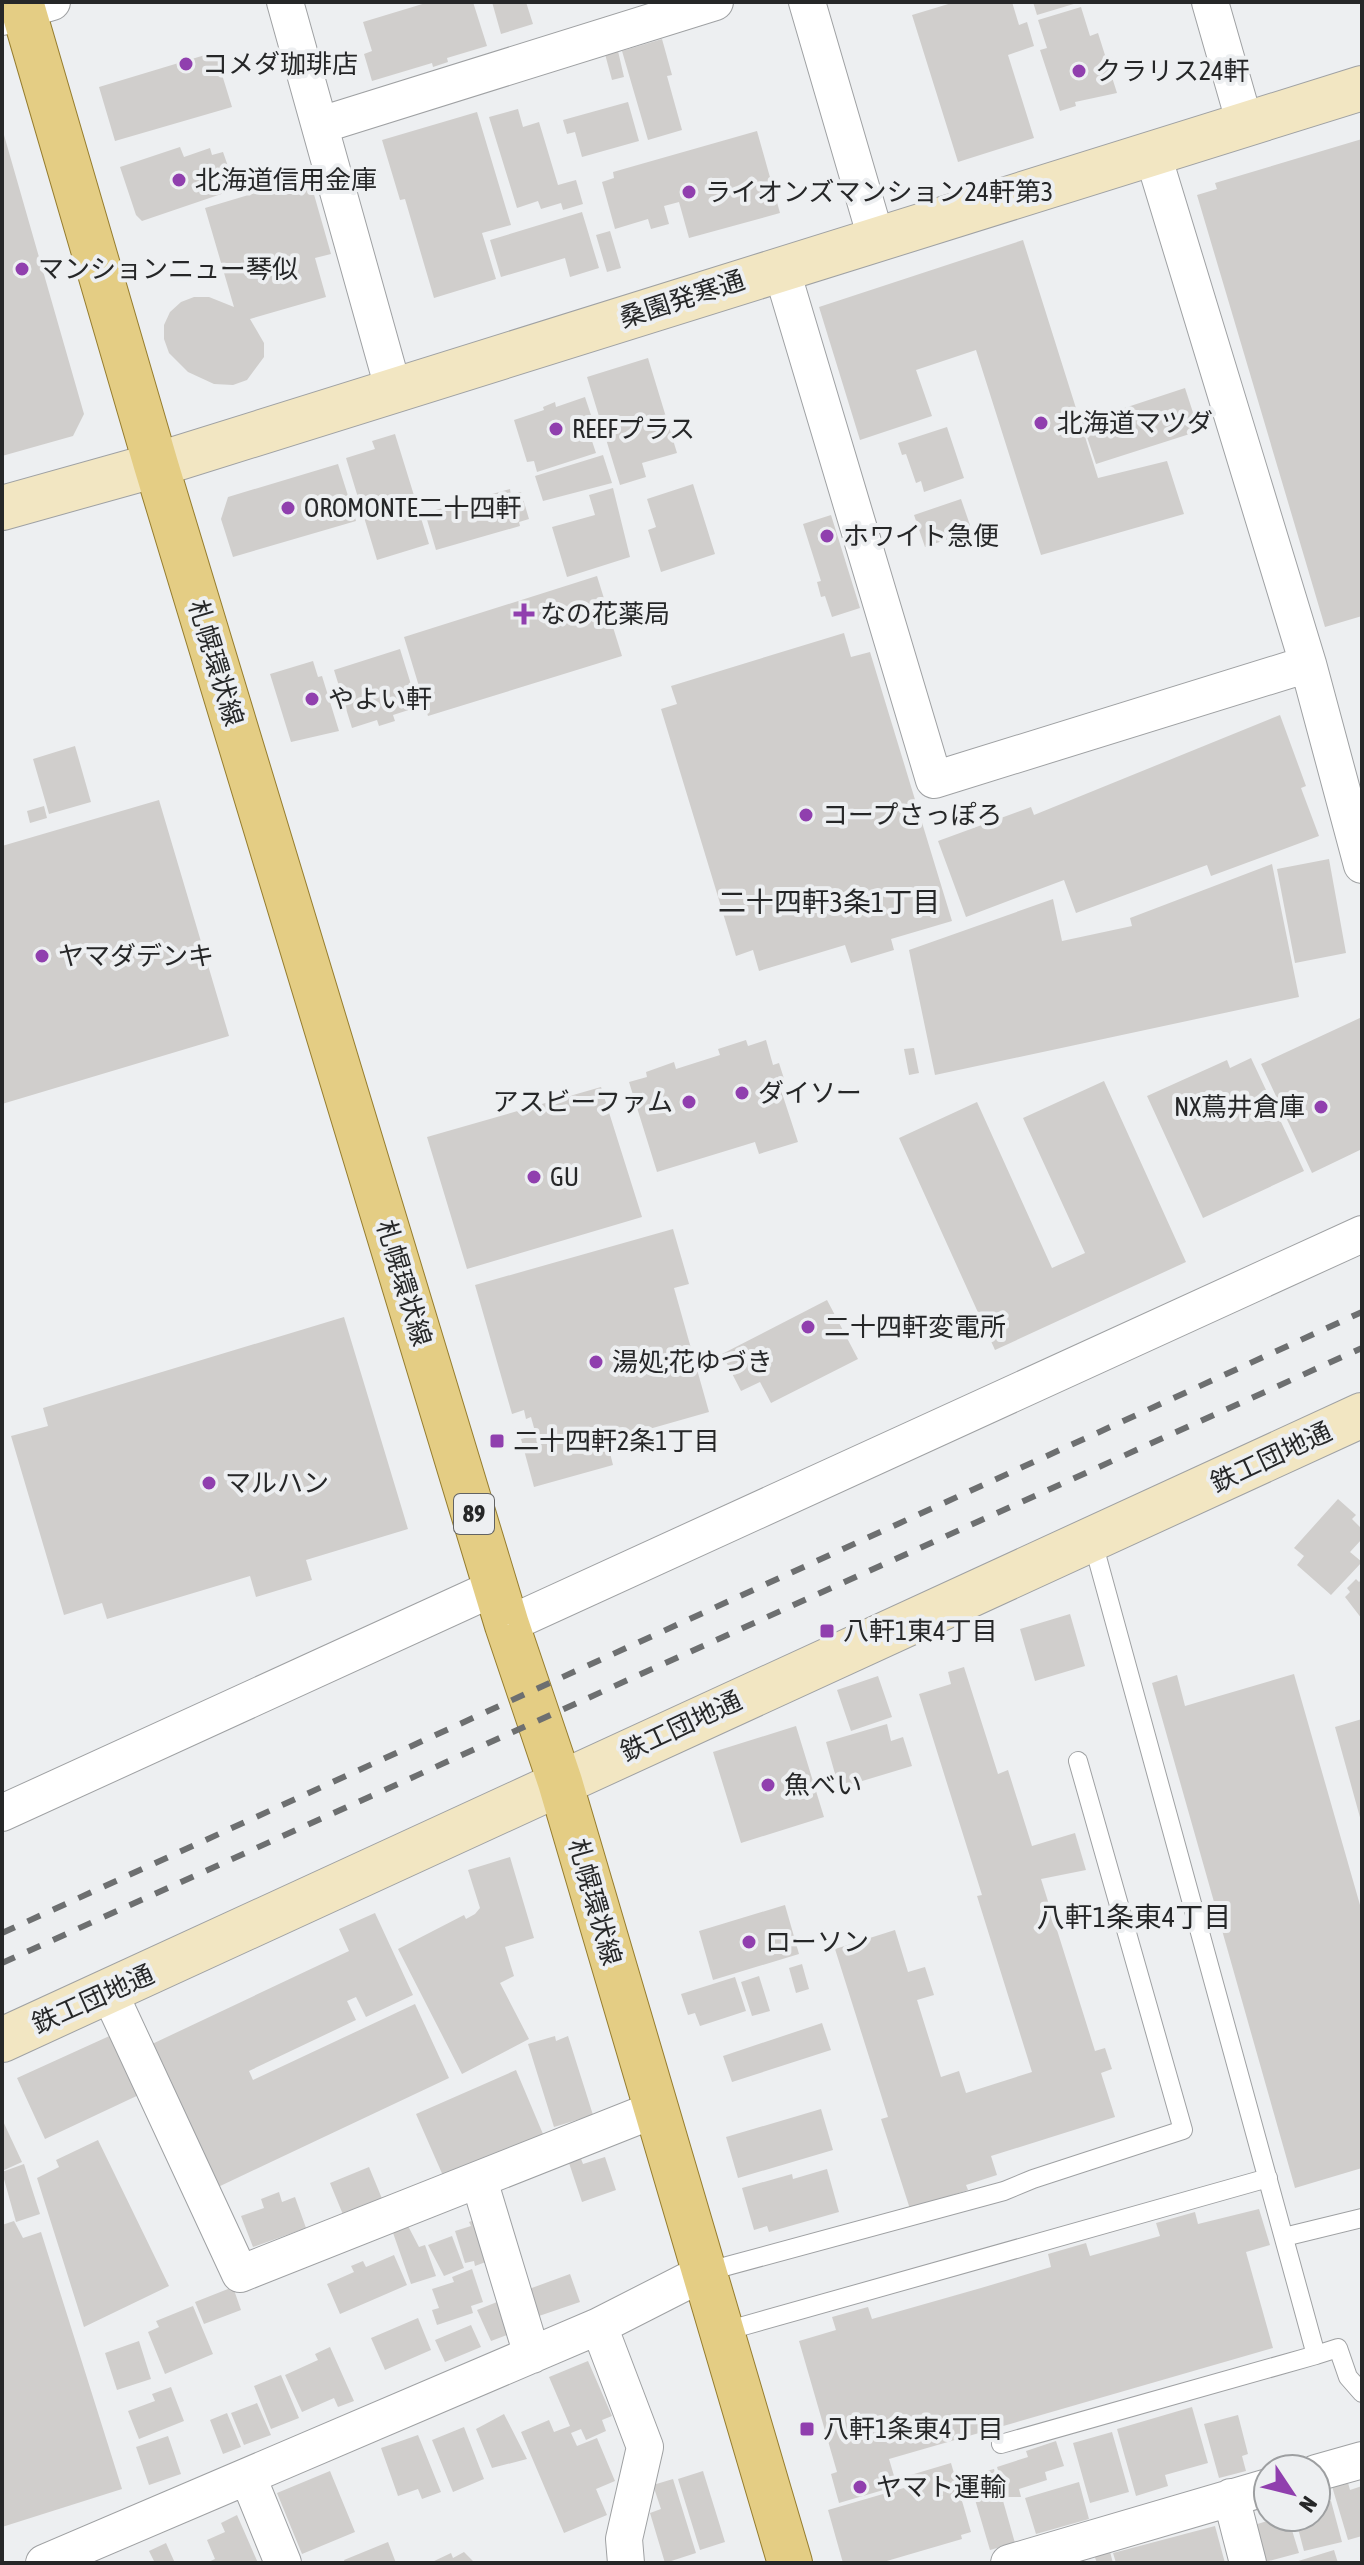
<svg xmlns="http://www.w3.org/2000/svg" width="1364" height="2565" viewBox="0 0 1364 2565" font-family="'Asap Condensed','Noto Sans JP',sans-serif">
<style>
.building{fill:#d0cecc}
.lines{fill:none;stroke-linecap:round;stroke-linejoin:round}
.lane-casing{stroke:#9fa1a3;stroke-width:20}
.street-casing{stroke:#9fa1a3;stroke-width:38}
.secondary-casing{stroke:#9fa1a3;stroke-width:46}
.primary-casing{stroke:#967d2e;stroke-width:46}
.lane{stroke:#fff;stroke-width:18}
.street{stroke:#fff;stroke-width:36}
.secondary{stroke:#f2e6c2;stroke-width:44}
.primary{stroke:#e4cd84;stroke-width:44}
.rail{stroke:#6d6f70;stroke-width:6;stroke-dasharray:14 14;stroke-linecap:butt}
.poi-dot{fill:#903fae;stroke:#edeff1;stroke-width:3}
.labels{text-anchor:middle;stroke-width:8;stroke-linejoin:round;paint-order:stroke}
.shield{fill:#edeff1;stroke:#626364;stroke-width:2}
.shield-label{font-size:24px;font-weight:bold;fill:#262728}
.poi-label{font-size:26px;fill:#262728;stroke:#edeff1;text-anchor:start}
.street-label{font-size:26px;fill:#262728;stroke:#edeff1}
.neighbourhood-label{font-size:28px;fill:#262728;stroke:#edeff1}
</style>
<rect width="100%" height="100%" fill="#edeff1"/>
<path class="building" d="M429 2H473L487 46 447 58 448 62 433 67 432 63 372 81 364 54 372 51 363 22Z
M492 2H526L533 24 501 34Z
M955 2H1012L1019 25 1027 22 1034 46 1008 55 1034 138 958 162 912 15Z
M1033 2H1076L1077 3 1037 15Z
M1081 7 1090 36 1098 33 1117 93 1075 102 1076 106 1060 111 1040 50 1047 48 1038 20Z
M662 39 672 75 667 76 682 130 648 140 622 51Z
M618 51 624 77 612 80 605 54Z
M215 52 232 107 115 141 99 87Z
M628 102 639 141 582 157 575 132 567 134 563 120Z
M518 109 523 127 539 122 558 185 576 180 583 204 563 210 561 203 541 209 538 201 517 208 489 117Z
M477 112 511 225 482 233 496 279 434 298 405 199 400 200 382 140Z
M2 128 84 414 73 436 2 456Z
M757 131 780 213 689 238 679 202 664 206 669 224 651 229 648 219 615 229 602 182 614 178 613 172Z
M1362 139V616L1325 627 1197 195 1217 189 1215 183Z
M180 147 184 157 210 148 212 155 223 152 236 189 142 221 136 215 120 167Z
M309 177 331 254 315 258 326 297 250 319 264 343V357L247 380 233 385 214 384 188 372 169 353 164 339V325L170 312 181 302 194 297H209L234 307 205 208Z
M582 212 599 268 570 277 565 258 501 277 490 240Z
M610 231 621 268 607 272 596 235Z
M1023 240 1098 478 1167 461 1184 514 1041 555 976 350 916 370 932 416 860 440 819 307Z
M648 358 677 453 642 463 646 477 620 485 587 377Z
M1185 388 1199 431 1096 464 1082 422Z
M585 397 599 439 592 441 596 453 537 472 534 461 527 462 514 420 544 410 543 407 555 402 556 407Z
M947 427 964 478 924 492 921 481 916 483 906 454 902 455 898 443Z
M395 434 429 544 377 560 346 458 375 449 372 441Z
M603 455 612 483 543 501 535 476Z
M338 464 356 521 233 557 221 519 228 497Z
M693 484 715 554 661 572 648 530 656 527 647 499Z
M613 488 630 557 567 577 552 527 595 515 589 495Z
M510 489 511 495 521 492 529 519 519 522 520 526 436 550 425 513Z
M961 499 972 531 925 547 914 515Z
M831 515 860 608 832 617 825 596 821 597 817 582 821 581 803 524Z
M597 576 622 656 428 716 404 637Z
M844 633 851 657 870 652 952 921 891 939 894 950 851 963 845 945 759 971 753 950 736 956 661 709 677 704 671 686Z
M400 649 418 707 393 715 395 721 379 726 377 720 352 728 334 670Z
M313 661 318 677 322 676 339 731 291 742 270 674Z
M1280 715 1306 786 1301 788 1319 836 1211 876 1207 865 1076 913 1064 880 966 917 938 841 1031 807 1034 815Z
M75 746 91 802 49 814 33 759Z
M159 800 229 1036 2 1104V846Z
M44 806 47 818 30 823 27 811Z
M1329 859 1346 953 1295 963 1277 869Z
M1272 864 1299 997 935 1075 909 950 1053 899 1062 941 1132 926 1130 918Z
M1362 1017V1149L1312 1173 1261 1064Z
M746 1040 748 1046 766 1040 773 1065 779 1063 786 1085 780 1087 798 1142 759 1154 755 1142 657 1172 629 1082 647 1077 646 1072 674 1062 676 1069 720 1055 718 1049Z
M914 1048 919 1073 909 1075 904 1049Z
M1251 1058 1304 1171 1203 1218 1147 1096 1227 1060 1230 1068Z
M1104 1081 1186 1262 995 1350 899 1138 977 1102 1052 1268 1085 1253 1023 1118Z
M601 1087 642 1217 467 1269 427 1137Z
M673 1229 689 1284 674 1288 709 1412 607 1441 613 1465 534 1487 521 1439 536 1435 531 1417 526 1419 524 1410 512 1414 475 1285Z
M827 1300 858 1359 771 1403 760 1382 741 1391 722 1354Z
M344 1317 408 1529 306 1560 312 1580 256 1597 250 1576 107 1619 102 1603 64 1615 11 1436 48 1426 43 1408Z
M1338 1499 1356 1515 1352 1519 1362 1529V1539L1350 1552 1362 1562 1331 1595 1297 1565 1304 1556 1294 1548Z
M1356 1579 1359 1582 1362 1579V1619L1345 1597 1350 1592 1347 1588Z
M1070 1614 1085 1666 1035 1681 1020 1629Z
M964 1667 998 1774 1008 1770 1032 1846 1075 1833 1086 1870 1041 1879 1095 2051 1105 2048 1112 2069 1101 2073 1115 2117 991 2156 997 2175 966 2185 968 2190 910 2209 881 2119 888 2117 835 1949 895 1930 908 1972 925 1967 934 1995 917 2000 941 2077 959 2071 966 2093 1032 2072 977 1896 982 1895 919 1694 951 1684 948 1672Z
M1294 1674 1362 1912V2168L1295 2188 1152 1683 1177 1675 1185 1706Z
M878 1676 892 1717 851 1731 837 1690Z
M1362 1719V1820L1361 1821 1335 1727Z
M887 1724 891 1741 903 1737 912 1766 839 1788 826 1742Z
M796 1726 824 1817 741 1843 713 1752Z
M510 1857 534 1938 505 1947 514 1976 500 1983 529 2039 462 2074 398 1949 464 1915 466 1919 475 1914 480 1908 468 1870Z
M785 1905 799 1954 713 1980 699 1931Z
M375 1913 413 1995 366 2017 356 1997 347 2001 356 2020 249 2071 253 2080 415 2004 449 2078 216 2188 150 2045 349 1951 339 1929Z
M802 1964 809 1989 796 1993 789 1968Z
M759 1976 770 2011 752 2016 741 1982Z
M735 1977 746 2011 700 2026 695 2013 688 2015 681 1994Z
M822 2023 831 2050 732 2082 723 2056Z
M116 2033 143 2093 45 2139 17 2078Z
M555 2036 556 2041 568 2036 593 2115 554 2127 528 2044Z
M516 2070 543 2134 444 2178 416 2114Z
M821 2109 833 2150 738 2178 726 2137Z
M2 2119 22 2162 2 2171Z
M98 2140 169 2286 84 2327 37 2178 59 2167 56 2160Z
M580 2156 583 2164 605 2157 616 2190 582 2202 568 2160Z
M24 2164 40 2214 16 2222 2 2172Z
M369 2167 383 2201 344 2217 330 2183Z
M827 2169 839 2212 769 2232 767 2226 754 2230 742 2188 792 2174 793 2179Z
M279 2192 282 2202 295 2197 306 2228 253 2247 241 2216 264 2208 261 2199Z
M1259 2209 1270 2245 1246 2252 1273 2348 889 2459 897 2486 839 2503 831 2474 837 2472 799 2341 836 2330 832 2317 868 2307 872 2319 981 2288 1051 2267 1048 2254 1086 2243 1090 2256 1160 2236 1156 2223 1195 2212 1198 2224Z
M477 2219 491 2260 475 2266 474 2261 465 2263 455 2231 471 2226 469 2222Z
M14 2221 23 2238 41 2232 122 2489 2 2527V2225Z
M407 2224 419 2247 425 2245 436 2276 411 2284 392 2230Z
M452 2236 464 2268 444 2276 428 2245Z
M394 2255 407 2285 340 2314 327 2284 354 2272 351 2266 363 2261 366 2267Z
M472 2269 483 2302 471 2306 473 2313 437 2325 432 2310 439 2308 432 2289 454 2282 452 2277Z
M570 2274 580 2302 539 2316 529 2289Z
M233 2287 241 2310 204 2324 195 2302Z
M497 2302 507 2335 491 2341 477 2310Z
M193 2306 213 2354 165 2374 148 2332 159 2327 156 2321Z
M418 2318 431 2350 385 2370 371 2338Z
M471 2325 481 2347 445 2362 435 2340Z
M139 2341 151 2379 117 2390 105 2353Z
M330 2347 354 2401 338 2407 334 2398 302 2412 285 2375 318 2360 315 2354Z
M588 2361 612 2416 602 2420 606 2431 586 2440 581 2429 571 2433 577 2446 597 2438 615 2481 596 2489 607 2515 564 2533 521 2432 549 2420 554 2432 570 2426 549 2377Z
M281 2375 299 2418 271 2429 254 2386Z
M171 2387 184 2421 139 2439 128 2411 155 2401 152 2394Z
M257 2403 271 2435 244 2445 231 2413Z
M1192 2407 1208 2463 1165 2475 1168 2486 1136 2496 1117 2429Z
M227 2413 241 2447 223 2454 210 2420Z
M504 2414 527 2459 492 2468 476 2429Z
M1238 2415 1248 2454 1242 2456 1246 2471 1219 2478 1204 2424Z
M464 2427 484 2479 453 2492 432 2440Z
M1112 2432 1129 2492 1090 2503 1073 2443Z
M418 2435 441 2492 422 2499 418 2489 398 2496 381 2448Z
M168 2436 181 2474 149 2485 136 2447Z
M1056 2441 1064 2466 1045 2472 1047 2480 1019 2489 1021 2497H1006L997 2467 1028 2457 1026 2451Z
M951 2463 971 2532 961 2535 962 2539 880 2563H843L828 2510 907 2487 904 2477Z
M994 2469 1015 2543 990 2550 968 2476Z
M330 2471 355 2532 302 2554 277 2493Z
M703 2471 725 2542 700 2550 678 2479Z
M673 2479 696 2553 665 2563 650 2513 661 2509 653 2485Z
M1347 2479 1350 2490 1362 2486V2536L1348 2540 1331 2483Z
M1079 2482 1089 2519 1036 2534 1025 2498Z
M1331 2501 1342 2542 1304 2551 1295 2517H1316V2505Z
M237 2515 258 2563H206L215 2559 207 2540 225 2532 221 2523Z
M1280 2517H1288L1299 2553 1261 2563 1251 2526Z
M1215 2526 1225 2563H1116L1113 2553Z
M388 2542 396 2563H345L344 2560Z
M166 2543 175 2563H155L149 2551Z
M1109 2548 1113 2563H1097L1093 2552Z
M1334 2550 1338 2563H1295V2562Z
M464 2552 475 2563H430L451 2553 453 2558Z"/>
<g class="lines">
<g class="lane-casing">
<path id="lane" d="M1284 2237 1362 2218
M705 2272 1004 2191 1033 2179 1183 2130 1078 1761
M722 2332 1268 2178
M1316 2355 1338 2348 1348 2377 1362 2393
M1001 2444 1316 2355 1092 1539"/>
</g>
<g class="street-casing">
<path id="street" d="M285 2 393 388
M807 2 876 238
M1210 2 1245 124
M2 17 52 2
M321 125 715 2
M1152 152 1308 664 1362 865
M781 268 934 780 1308 664
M507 1625 1362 1234
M2 1813 496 1587
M109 1992 240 2274 656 2109
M479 2180 532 2355
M599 2326 645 2447 624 2539 626 2563
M1316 2473 1362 2460
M248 2477 283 2563
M1231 2497 1248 2563
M44 2563 599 2326 705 2272
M1009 2563 1268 2487"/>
</g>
<g class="secondary-casing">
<path id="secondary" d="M2 508 156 465 1362 88
M2 2040 1362 1415"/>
</g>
<g class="primary-casing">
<path id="primary" d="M21 2 156 465 507 1625 560 1782 790 2563"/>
</g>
<use href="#lane" class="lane"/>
<use href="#street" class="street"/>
<use href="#secondary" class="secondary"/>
<use href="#primary" class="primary"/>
<path class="rail" d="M2 1933 1362 1312
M2 1963 1362 1348"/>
</g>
<g class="poi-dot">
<circle cx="186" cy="64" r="8"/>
<circle cx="1079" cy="71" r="8"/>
<circle cx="179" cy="180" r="8"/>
<circle cx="689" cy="192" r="8"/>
<circle cx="22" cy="269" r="8"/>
<circle cx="1041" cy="423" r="8"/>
<circle cx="556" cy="429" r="8"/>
<circle cx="288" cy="508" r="8"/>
<circle cx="827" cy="536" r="8"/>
<path d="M520 602h8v8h8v8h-8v8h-8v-8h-8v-8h8z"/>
<circle cx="312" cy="699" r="8"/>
<circle cx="806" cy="815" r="8"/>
<circle cx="42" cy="956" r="8"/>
<circle cx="742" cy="1093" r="8"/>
<circle cx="689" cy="1102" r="8"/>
<circle cx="1321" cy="1107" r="8"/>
<circle cx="534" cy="1177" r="8"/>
<circle cx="808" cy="1327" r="8"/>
<circle cx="596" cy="1362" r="8"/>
<rect x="489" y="1433" width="16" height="16" rx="4"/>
<circle cx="209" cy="1483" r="8"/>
<rect x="819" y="1623" width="16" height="16" rx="4"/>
<circle cx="768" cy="1785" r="8"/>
<circle cx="749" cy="1942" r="8"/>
<rect x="799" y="2421" width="16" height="16" rx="4"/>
<circle cx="860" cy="2487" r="8"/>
</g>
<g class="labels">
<rect class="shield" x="454" y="1494" width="40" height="40" rx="6"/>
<g class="shield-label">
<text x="474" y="1522">89</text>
</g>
<g class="poi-label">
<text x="202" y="73">コメダ珈琲店</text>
<text x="1095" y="80">クラリス24軒</text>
<text x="195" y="189">北海道信用金庫</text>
<text x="705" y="201">ライオンズマンション24軒第3</text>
<text x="38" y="278">マンションニュー琴似</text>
<text x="1057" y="432">北海道マツダ</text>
<text x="572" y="438">REEFプラス</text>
<text x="304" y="517">OROMONTE二十四軒</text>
<text x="843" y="545">ホワイト急便</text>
<text x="540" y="623">なの花薬局</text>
<text x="328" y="708">やよい軒</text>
<text x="822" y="824">コープさっぽろ</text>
<text x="58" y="965">ヤマダデンキ</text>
<text x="758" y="1102">ダイソー</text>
<text x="673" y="1111" text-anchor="end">アスビーファム</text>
<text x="1305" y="1116" text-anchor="end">NX蔦井倉庫</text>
<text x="550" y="1186">GU</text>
<text x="824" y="1336">二十四軒変電所</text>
<text x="612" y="1371">湯処;花ゆづき</text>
<text x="513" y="1450">二十四軒2条1丁目</text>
<text x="225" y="1492">マルハン</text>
<text x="843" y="1640">八軒1東4丁目</text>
<text x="784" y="1794">魚べい</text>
<text x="765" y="1951">ローソン</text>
<text x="823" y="2438">八軒1条東4丁目</text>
<text x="876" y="2496">ヤマト運輸</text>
</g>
<g class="street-label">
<text transform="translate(682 299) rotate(-18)" y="9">桑園発寒通</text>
<text transform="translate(216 663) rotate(73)" y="9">札幌環状線</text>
<text transform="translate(404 1283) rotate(73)" y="9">札幌環状線</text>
<text transform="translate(1271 1457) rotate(-25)" y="9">鉄工団地通</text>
<text transform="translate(681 1726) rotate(-25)" y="9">鉄工団地通</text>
<text transform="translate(595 1902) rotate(74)" y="9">札幌環状線</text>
<text transform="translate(93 1999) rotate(-24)" y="9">鉄工団地通</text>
</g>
<g class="neighbourhood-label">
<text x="829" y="912">二十四軒3条1丁目</text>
<text x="1134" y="1927">八軒1条東4丁目</text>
</g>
</g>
<rect width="1364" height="2565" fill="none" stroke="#262728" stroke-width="8"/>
<g transform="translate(1292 2493) rotate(125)"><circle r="38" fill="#edeff1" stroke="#9d9fa1" stroke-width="2"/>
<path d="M0-6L14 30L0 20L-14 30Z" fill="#903fae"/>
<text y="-12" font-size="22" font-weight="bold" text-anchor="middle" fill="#262728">N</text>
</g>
</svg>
